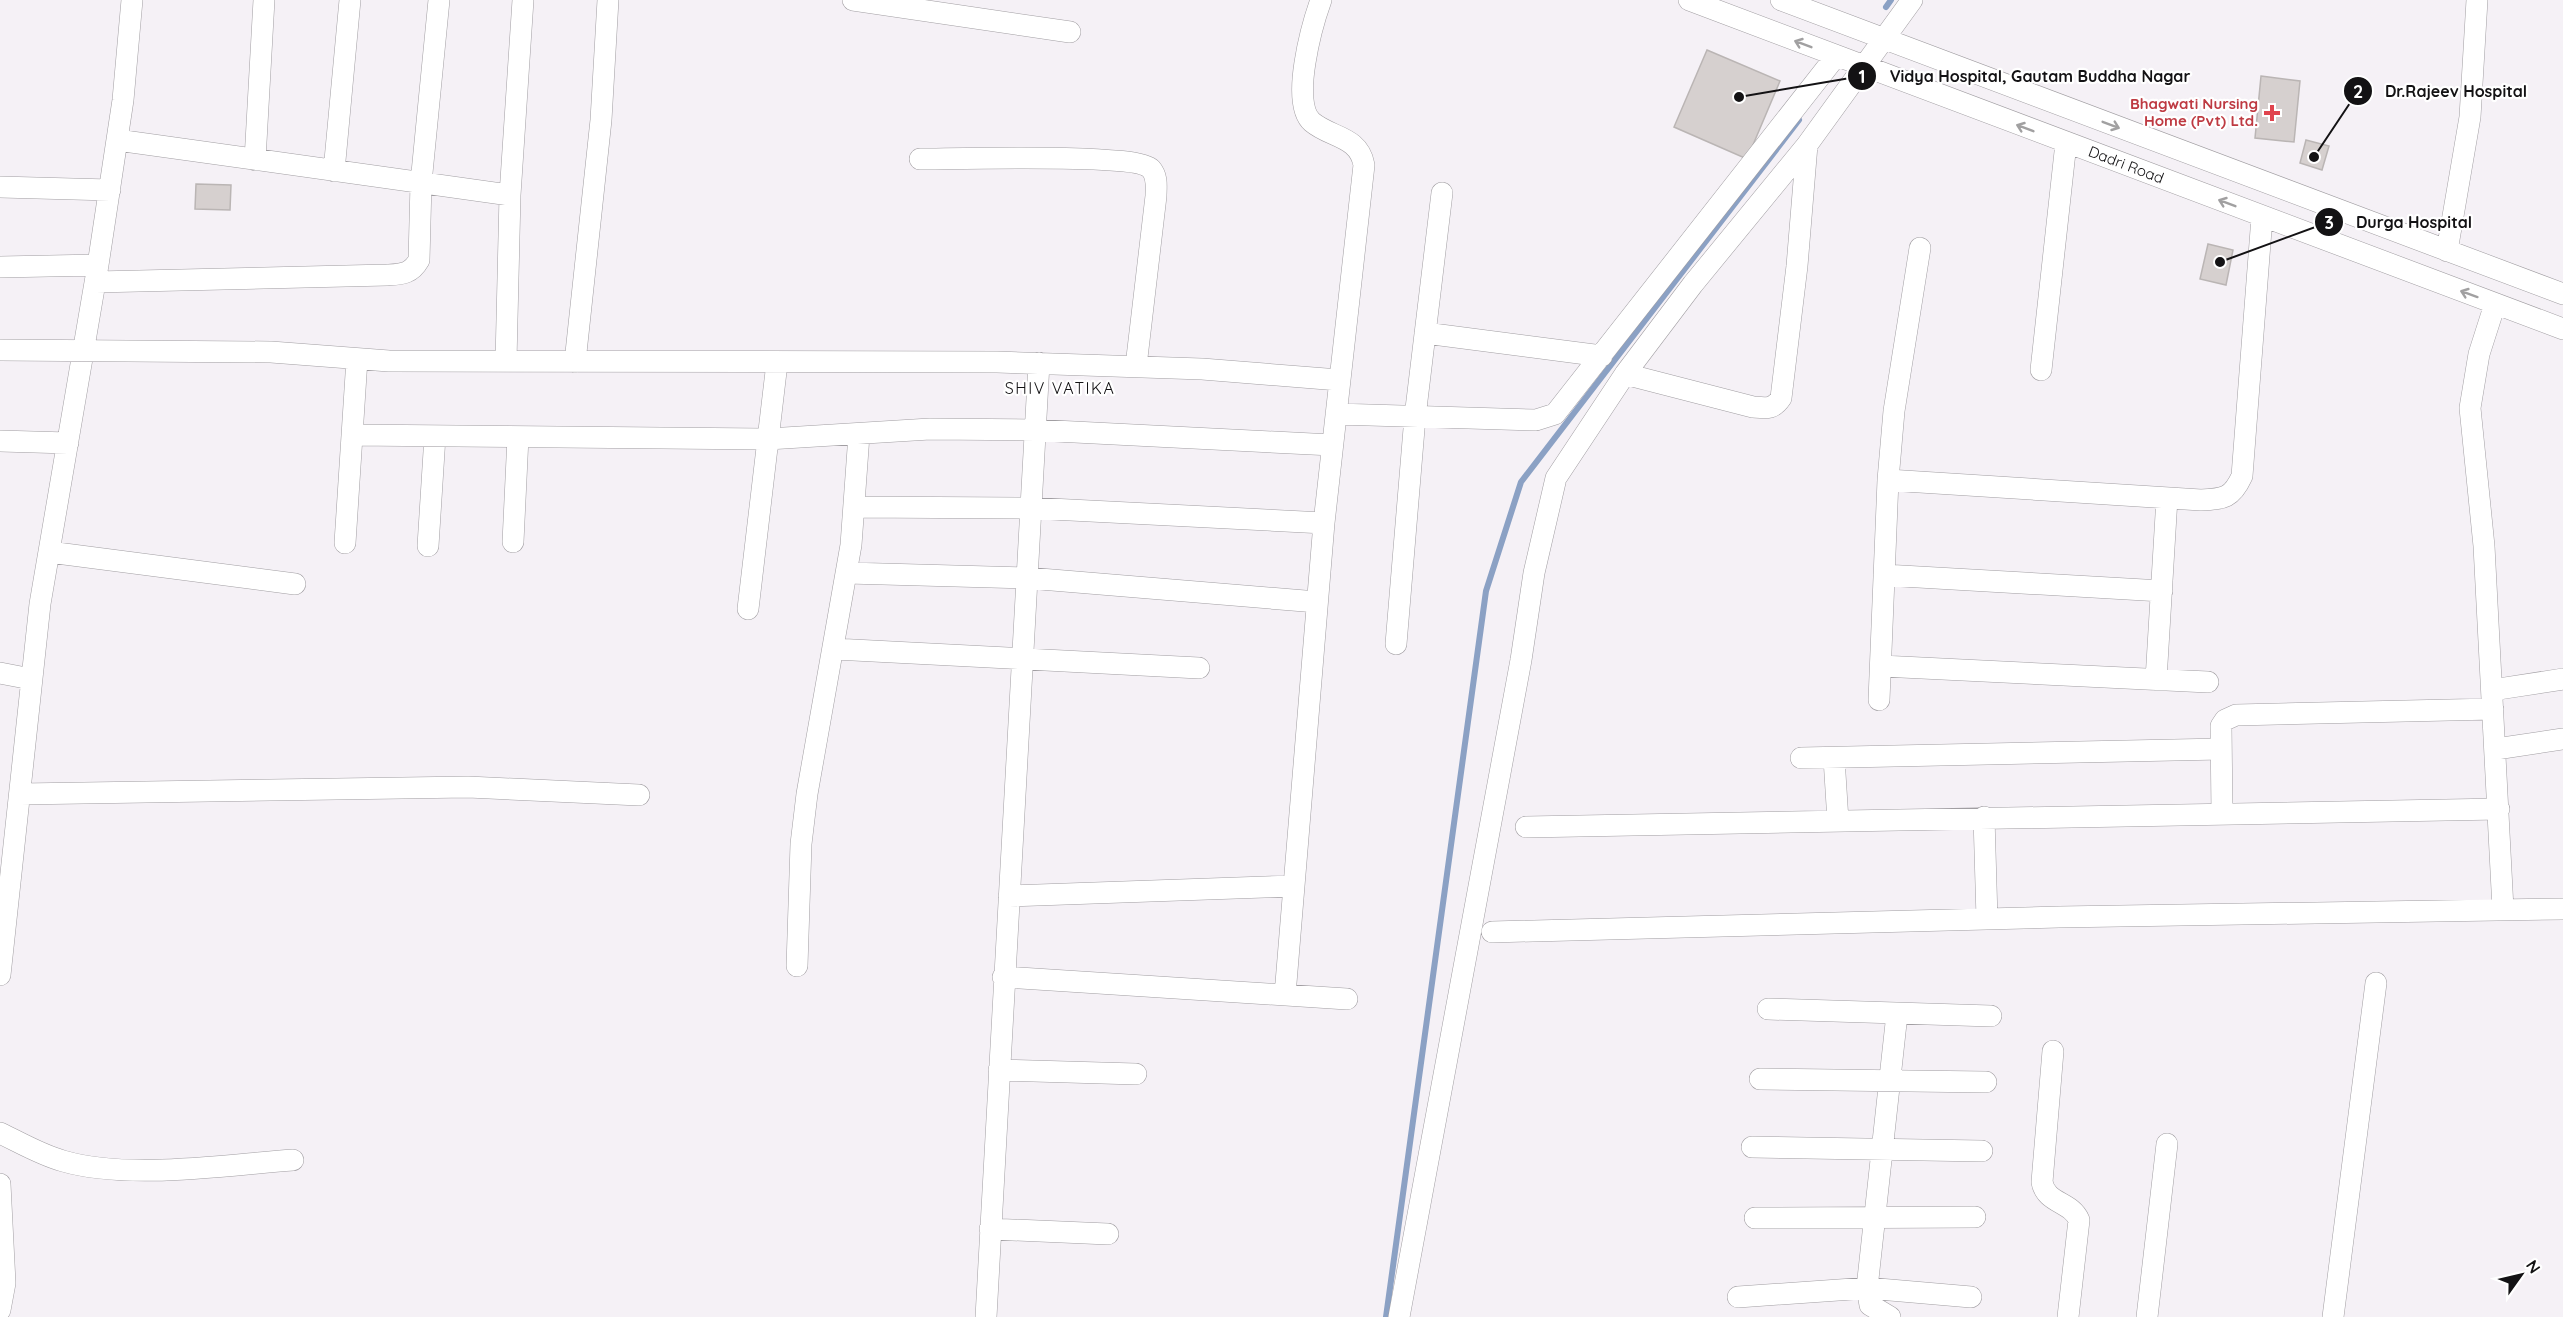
<svg xmlns="http://www.w3.org/2000/svg" width="2563" height="1317" viewBox="0 0 2563 1317" font-family="Quicksand,sans-serif">
<style>
.lines{fill:none;stroke-linecap:round;stroke-linejoin:round}
.stream{stroke:#8ba1c4;stroke-width:6}
.building{fill:#d6d0cf;stroke:#bab5b4;stroke-width:1.5}
.minor-casing{stroke:#a19ea2;stroke-width:22}
.minor{stroke:#fff;stroke-width:21}
.oneway{stroke:#a1a0a1}
.health-dot{fill:#e0444e;stroke:#fff;stroke-width:2}
.labels{text-anchor:middle;stroke-width:4.5;stroke-linejoin:round;paint-order:stroke}
.health-label{font-size:15px;font-weight:bold;fill:#be3a42;stroke:#fff;text-anchor:end}
.street-label{font-size:15px;fill:#131214;stroke:#fff}
.neighbourhood-label{font-size:16px;letter-spacing:1.5px;fill:#131214;stroke:#fff}
.leader{fill:none;stroke:#131214;stroke-width:2}
.callout-dot{fill:#131214;stroke:#fff;stroke-width:2}
.mark-label{font-size:18px;text-anchor:middle;font-weight:bold;fill:#fff}
.callout-label{font-size:16px;text-anchor:middle;font-weight:bold;fill:#131214;stroke:#fff;stroke-width:4.5;stroke-linejoin:round;paint-order:stroke}
</style>
<rect width="100%" height="100%" fill="#f5f1f6"/>
<g class="lines">
<path class="stream" d="M1886 7 1891 0
M1386 1317 1486 591 1521 482 1799 120"/>
</g>
<path class="building" d="M1707 50 1780 81 1747 159 1674 127Z
M2261 76 2300 81 2294 142 2255 138Z
M2306 140 2329 146 2322 170 2300 163Z
M196 184 231 185 230 210 195 209Z
M2208 244 2233 250 2226 285 2200 279Z"/>
<g class="lines">
<g class="minor-casing">
<path id="minor" d="M853 0 1070 32
M1689 0 2563 329
M1781 0 2563 294
M117 140 510 195
M920 159C953 159 1136 153 1151 169 1158 177 1156 187 1156 196L1136 366
M255 160 264 0
M334 171 350 0
M0 187 110 190
M2447 251 2470 117 2477 0
M0 267 98 265
M96 282 387 275C402 274 411 274 419 260L421 183 439 0
M2495 304 2479 354 2470 408 2484 546 2503 909
M1425 333 1602 356
M0 350 271 352 389 361 997 362 1202 369 1339 380
M506 361 510 195 523 0
M575 362 601 120 608 0
M2041 370 2066 143
M1625 374 1753 407C1766 408 1773 410 1781 398L1797 266 1807 145
M1336 414 1536 420 1555 414 1836 56
M352 435 768 439 930 429 1035 430 1332 445
M0 441 68 443
M1888 480 2201 500C2224 499 2232 498 2242 476L2262 217
M854 507 1031 508 1324 523
M513 542 518 437
M345 543 357 359
M428 546 435 436
M49 552 295 584
M847 573 1028 578 1317 602
M1884 575 2162 591
M748 609 777 363
M1396 644 1415 417 1442 193
M834 649 1199 668
M1881 666 2208 682
M0 673 31 679
M2156 680 2167 498
M2492 690 2563 679
M1879 700 1888 480 1894 411 1920 248
M2496 749 2563 739
M1801 758 2221 749
M1834 758 1838 821
M21 794 468 787 639 795
M2222 812 2221 726 2225 720 2236 715 2493 709
M1984 817 1987 919
M1526 827 2499 809
M1009 896 1294 886
M1492 932 2059 917 2563 909
M797 966 801 844 807 794 851 545 859 435
M0 975 40 604 98 265 123 100 132 0
M1003 977 1347 999
M1285 995 1324 523 1364 165C1359 136 1331 138 1312 122 1290 103 1312 25 1321 0
M1768 1009 1991 1016
M2053 1051 2042 1182C2046 1204 2071 1201 2079 1220L2068 1317
M999 1070 1136 1074
M1760 1079 1986 1082
M0 1133C21 1143 41 1155 63 1161 129 1180 224 1165 293 1160
M1752 1147 1982 1151
M0 1184 5 1283 0 1310
M1755 1218 1975 1217
M990 1229 1108 1234
M1738 1297 1867 1288 1971 1297
M986 1317 1039 363
M1399 1317 1521 660 1534 573 1556 478 1625 374 1693 284 1807 145 1912 0
M1890 1317 1870 1305 1867 1288 1897 1014
M2147 1317 2167 1144
M2333 1317 2376 983"/>
</g>
<use href="#minor" class="minor"/>
</g>
<defs><path id="oneway-shaft" d="M-6 0H5M1.5-3L5.5 0L1.5 3" fill="none" stroke-width="1.6" stroke-linecap="round" stroke-linejoin="round" transform="scale(1.5)"/></defs>
<g class="oneway">
<use href="#oneway-shaft" transform="translate(1803 44) rotate(-159)"/>
<use href="#oneway-shaft" transform="translate(2111 125) rotate(21)"/>
<use href="#oneway-shaft" transform="translate(2025 128) rotate(-159)"/>
<use href="#oneway-shaft" transform="translate(2227 203) rotate(-159)"/>
<use href="#oneway-shaft" transform="translate(2469 294) rotate(-160)"/>
</g>
<path class="health-dot" d="M2269 104h6v6h6v6h-6v6h-6v-6h-6v-6h6z"/>
<g class="labels">
<g class="health-label">
<text x="2258" y="109">Bhagwati Nursing<tspan x="2258" dy="17">Home (Pvt) Ltd.</tspan></text>
</g>
<g class="street-label">
<text transform="translate(2126 165) rotate(21)" y="5">Dadri Road</text>
</g>
<g class="neighbourhood-label">
<text x="1060" y="394">SHIV VATIKA</text>
</g>
</g>
<path class="leader" d="M1739 97L1862 76M2314 157L2358 91M2220 262L2329 222"/>
<g class="callout-dot">
<circle cx="1739" cy="97" r="6"/>
<circle cx="2314" cy="157" r="6"/>
<circle cx="2220" cy="262" r="6"/>
<circle cx="1862" cy="76" r="15"/>
<circle cx="2358" cy="91" r="15"/>
<circle cx="2329" cy="222" r="15"/>
</g>
<g class="mark-label">
<text x="1862" y="83">1</text>
<text x="2358" y="98">2</text>
<text x="2329" y="229">3</text>
</g>
<g class="callout-label">
<text x="2040" y="82">Vidya Hospital, Gautam Buddha Nagar</text>
<text x="2456" y="97">Dr.Rajeev Hospital</text>
<text x="2414" y="228">Durga Hospital</text>
</g>
<g transform="translate(2521 1275) rotate(56)" stroke="#ffffff" stroke-width="4.5" paint-order="stroke">
<path d="M0-4.5L10 22L0 15L-10 22Z" fill="#131214"/>
<text y="-9" font-size="16" font-weight="bold" text-anchor="middle" fill="#131214">N</text>
</g>
</svg>
